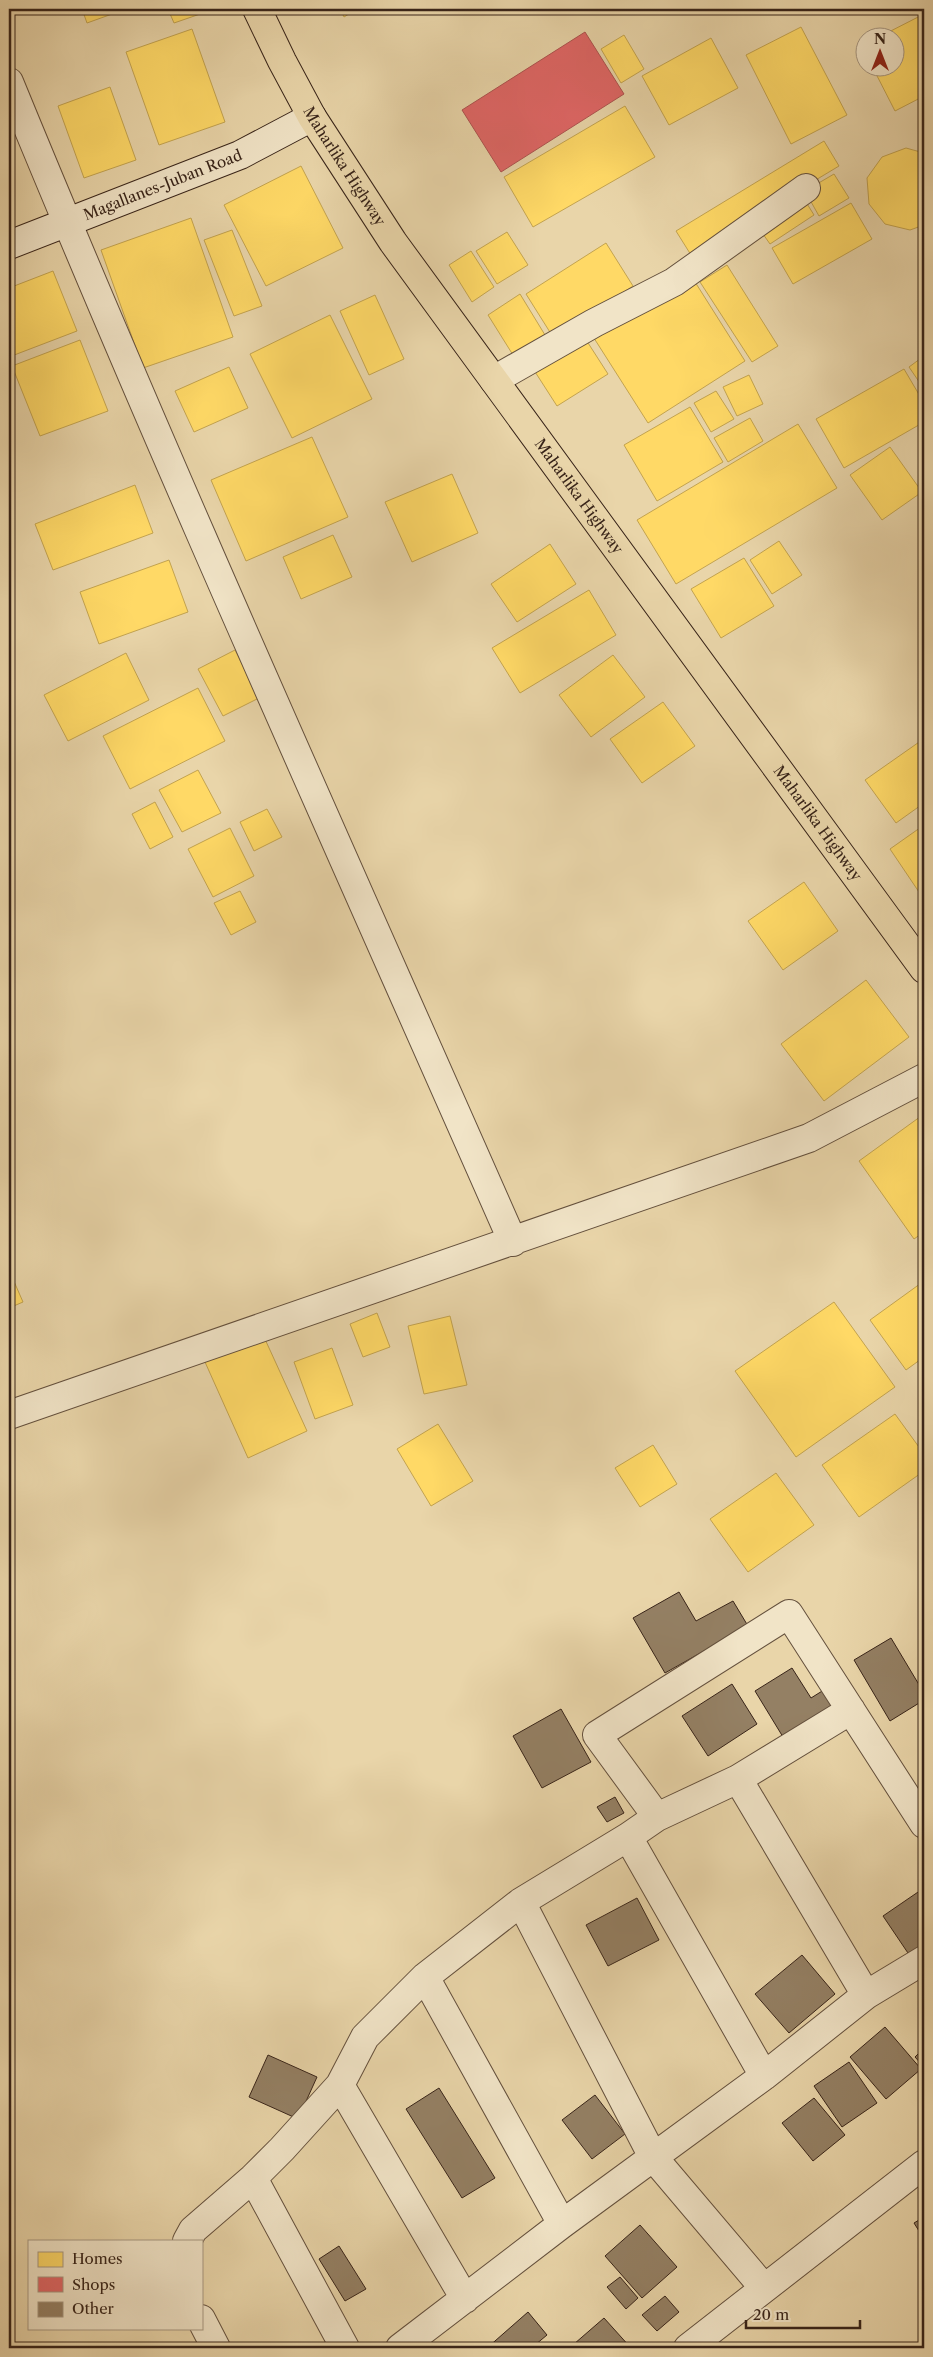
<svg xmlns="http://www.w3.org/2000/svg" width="933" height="2357" viewBox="0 0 933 2357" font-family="'Libre Caslon Text',serif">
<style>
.homes{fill:#ffd966;stroke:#c3a34f}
.shops{fill:#e06666;stroke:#ae524f}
.building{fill:#948064;stroke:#382419}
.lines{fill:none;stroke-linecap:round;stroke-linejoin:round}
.street-casing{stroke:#64503d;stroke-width:30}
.secondary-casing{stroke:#382419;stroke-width:30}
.highway-casing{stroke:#382419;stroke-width:30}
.street{stroke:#f1e4c7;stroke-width:28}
.secondary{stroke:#f1e4c7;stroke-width:28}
.highway{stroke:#e9d5a9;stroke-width:28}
.labels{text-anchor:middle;stroke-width:5;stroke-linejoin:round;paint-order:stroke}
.street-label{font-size:15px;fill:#382419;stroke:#f1e4c7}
</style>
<rect width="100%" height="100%" fill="#e9d5a9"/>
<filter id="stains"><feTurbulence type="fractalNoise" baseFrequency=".004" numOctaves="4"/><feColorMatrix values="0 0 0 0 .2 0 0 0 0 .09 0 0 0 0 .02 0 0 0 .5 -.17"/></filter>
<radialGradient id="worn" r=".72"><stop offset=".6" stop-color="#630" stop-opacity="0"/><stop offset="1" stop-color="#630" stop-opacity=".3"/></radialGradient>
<path class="homes" d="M82 9H126L87 23Z
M168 9H201L203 13 174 23Z
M340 9H357L344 17Z
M924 14V96L895 111 873 68H896V38H877Z
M801 27 847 115 791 144 746 55Z
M192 29 225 122 159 145 126 52Z
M624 35 644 69 621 83 601 49Z
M711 38 738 88 669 125 642 76Z
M110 87 136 160 84 178 58 106Z
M625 106 655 157 533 227 504 177Z
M824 141 839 166 691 255 676 231Z
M906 148 924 153V225L910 230 885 224 869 204 867 178 882 157Z
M301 166 343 248 266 286 224 205Z
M834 174 849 198 819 216 805 191Z
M801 194 814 215 770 244 756 224Z
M851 203 872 239 793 284 772 248Z
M191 218 233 337 143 368 101 250Z
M232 230 262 306 234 316 204 240Z
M507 232 528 265 497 284 476 251Z
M606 243 633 286 553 337 526 294Z
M471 251 494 287 472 302 449 265Z
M727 265 778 346 752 362 700 282Z
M53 271 77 331 9 357V288Z
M690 274 745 361 648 423 592 335Z
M520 294 545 335 513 355 488 315Z
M375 295 404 359 369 375 340 311Z
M330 315 372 399 292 438 250 354Z
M581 332 608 374 557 406 530 364Z
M80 340 108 411 40 436 12 366Z
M924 356V389L909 367Z
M229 367 248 408 194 432 175 391Z
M904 369 924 403V422L844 468 816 419Z
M749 375 763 404 737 416 723 387Z
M716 391 734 419 711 432 694 403Z
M690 407 723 462 657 501 624 445Z
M750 418 763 441 728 462 714 438Z
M798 424 837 488 676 584 637 520Z
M312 437 348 517 246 561 211 480Z
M890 447 922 492 882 520 850 475Z
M452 474 478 533 412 562 385 502Z
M135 485 153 533 53 570 35 524Z
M333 535 352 577 301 599 283 557Z
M779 541 802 575 772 594 750 560Z
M550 544 576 584 517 622 491 584Z
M744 558 774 606 721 638 691 589Z
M169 560 188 612 99 644 80 592Z
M589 590 616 635 520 693 492 648Z
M235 650 259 698 223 716 198 669Z
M126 653 149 700 68 741 44 695Z
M613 655 645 697 591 737 559 695Z
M198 688 225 741 130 789 103 736Z
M663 702 695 746 642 783 610 739Z
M922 740 924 744V803L896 823 865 780Z
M198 770 221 813 182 832 159 790Z
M155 802 173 837 150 849 132 814Z
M267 809 282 837 254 851 240 822Z
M924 825V893L921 895 890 849Z
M230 828 254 876 213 897 188 849Z
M804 882 838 931 783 970 748 921Z
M240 891 256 922 231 935 214 903Z
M866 980 909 1037 824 1101 781 1044Z
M924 1114V1232L914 1239 859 1161Z
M9 1270 23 1302 9 1308Z
M924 1281V1357L906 1370 870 1320Z
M834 1302 895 1387 796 1457 735 1371Z
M377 1313 390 1347 363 1357 350 1324Z
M450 1316 467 1385 424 1394 408 1326Z
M264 1337 307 1431 248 1458 205 1362Z
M332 1348 353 1405 315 1419 294 1362Z
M895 1414 924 1454V1471L859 1517 822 1465Z
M438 1424 473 1481 431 1506 397 1449Z
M653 1445 677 1484 640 1507 615 1468Z
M776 1473 814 1525 748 1572 710 1519Z"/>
<path class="shops" d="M585 32 624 94 501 172 462 110Z"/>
<path class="building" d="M679 1592 696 1621 733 1601 748 1626 665 1673 633 1618Z
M891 1638 924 1693V1700L890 1721 854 1660Z
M792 1668 811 1698 827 1688 837 1704 783 1737 755 1691Z
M732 1684 757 1724 708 1756 682 1716Z
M561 1709 591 1762 542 1788 513 1736Z
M615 1797 624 1813 607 1822 597 1807Z
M921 1890 924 1895V1946L910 1956 883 1916Z
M637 1898 659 1940 608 1966 586 1925Z
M802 1955 835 1994 789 2033 755 1994Z
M885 2027 921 2069 886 2099 850 2057Z
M924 2048V2067L915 2057Z
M268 2055 317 2077 298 2119 249 2097Z
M849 2062 877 2103 842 2127 814 2086Z
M439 2088 495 2178 462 2198 406 2109Z
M595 2095 625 2134 592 2159 562 2120Z
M814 2098 845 2135 813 2161 782 2123Z
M924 2217V2239L914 2223Z
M640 2225 677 2267 642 2298 605 2256Z
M339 2246 366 2289 345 2301 319 2259Z
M620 2277 638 2298 626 2309 607 2287Z
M665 2296 679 2312 657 2331 642 2315Z
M528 2312 547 2335 535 2345 537 2348H487Z
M604 2318 631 2348H578L574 2344Z"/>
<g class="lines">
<g class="street-casing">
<path id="street" d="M9 82C169 472 343 856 513 1242
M494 380 594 323 674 282 806 188
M9 1415 809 1138 924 1078
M738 1779 866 1995
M657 1817 597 1735 789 1614 924 1824
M628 1837 764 2076
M521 1902 653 2157 764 2288
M425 1977 562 2224
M340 2085 465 2299
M253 2178 345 2348
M187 2241 193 2230 253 2178 282 2149 340 2085 365 2037 425 1977 521 1902 628 1837 657 1817 738 1779 851 1710
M201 2319 216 2348
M400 2348 562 2224 764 2076 866 1995 924 1960
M688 2348 924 2164"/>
</g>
<g class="secondary-casing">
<g id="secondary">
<path id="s1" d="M9 245 240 155 312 117"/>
</g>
</g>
<g class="highway-casing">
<g id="highway">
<path id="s2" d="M257 9 282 61 312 117 393 242 924 969"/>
</g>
</g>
<use href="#street" class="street"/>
<use href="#secondary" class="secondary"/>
<use href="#highway" class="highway"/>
</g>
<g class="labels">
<g class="street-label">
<text dy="5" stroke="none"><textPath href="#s2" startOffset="180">Maharlika Highway</textPath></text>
<text dy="5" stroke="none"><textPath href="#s1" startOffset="165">Magallanes-Juban Road</textPath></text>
<text dy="5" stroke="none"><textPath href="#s2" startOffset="585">Maharlika Highway</textPath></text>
<text dy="5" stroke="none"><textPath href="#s2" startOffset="990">Maharlika Highway</textPath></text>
</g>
</g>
<rect width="933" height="2357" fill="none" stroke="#e9d5a9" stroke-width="30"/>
<rect x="10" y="10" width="913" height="2337" fill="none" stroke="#382419" stroke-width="2.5"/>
<rect x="15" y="15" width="903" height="2327" fill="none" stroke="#382419"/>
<rect x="28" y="2240" width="175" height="90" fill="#f1e4c7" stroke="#a79781"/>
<rect x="38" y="2252" width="25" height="15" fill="#ffd966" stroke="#a79781"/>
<text x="72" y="2264" font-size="15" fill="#382419">Homes</text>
<rect x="38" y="2277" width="25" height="15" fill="#e06666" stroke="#a79781"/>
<text x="72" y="2290" font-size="15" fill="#382419">Shops</text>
<rect x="38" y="2302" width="25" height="15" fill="#948064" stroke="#a79781"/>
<text x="72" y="2314" font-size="15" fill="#382419">Other</text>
<g transform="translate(880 52)"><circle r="24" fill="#f1e4c7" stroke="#a79781"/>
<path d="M0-4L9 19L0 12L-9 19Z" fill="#8f2418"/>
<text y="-8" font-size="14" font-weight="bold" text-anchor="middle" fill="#382419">N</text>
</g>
<path d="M746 2320v8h114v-8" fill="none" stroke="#382419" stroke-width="2.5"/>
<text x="753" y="2320" font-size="15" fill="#382419" stroke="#f1e4c7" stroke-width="4" paint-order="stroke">20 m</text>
<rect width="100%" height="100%" filter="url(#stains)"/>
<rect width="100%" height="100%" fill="url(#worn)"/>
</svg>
